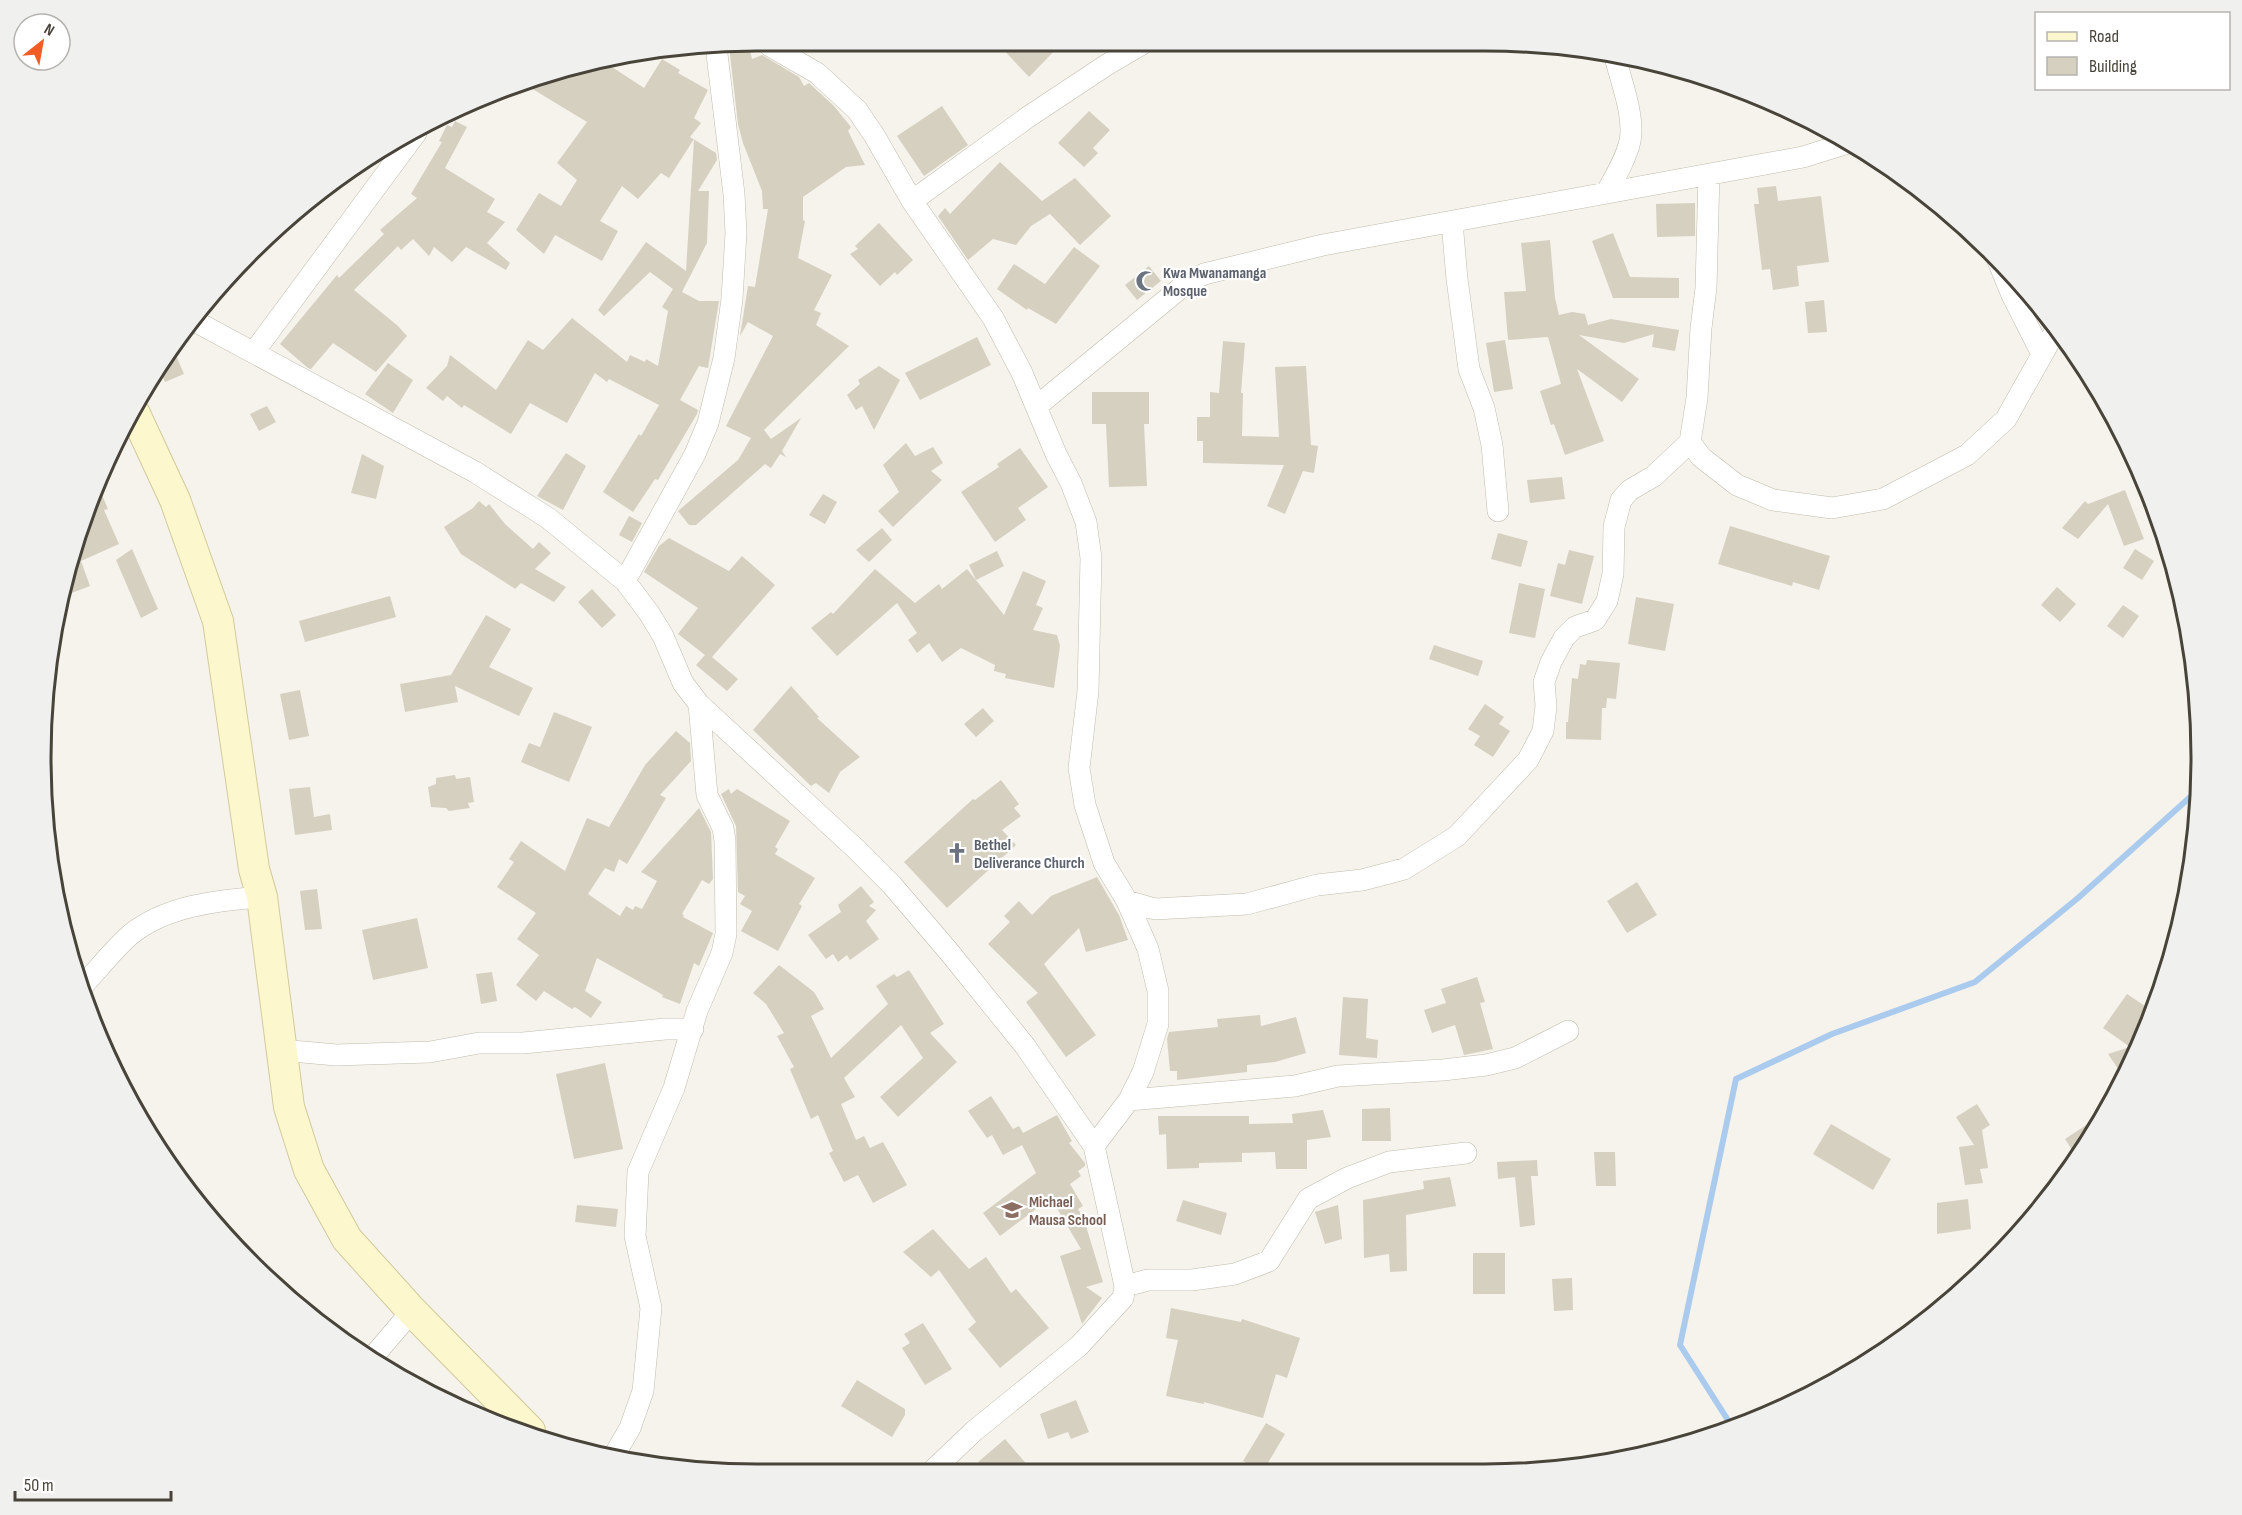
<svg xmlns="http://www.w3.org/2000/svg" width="2242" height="1515" viewBox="0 0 2242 1515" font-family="'Sofia Sans Condensed',sans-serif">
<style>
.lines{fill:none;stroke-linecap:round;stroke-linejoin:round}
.stream{stroke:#aacbee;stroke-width:6}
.building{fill:#d6d0c1}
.street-casing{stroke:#c0bcad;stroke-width:22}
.secondary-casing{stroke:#d2ca9c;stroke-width:32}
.street{stroke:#fff;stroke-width:21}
.secondary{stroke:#fdf7cd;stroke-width:30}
.labels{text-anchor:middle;stroke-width:4.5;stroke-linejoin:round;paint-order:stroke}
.worship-label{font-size:16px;font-weight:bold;fill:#5b616d;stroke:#fff;text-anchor:start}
.education-label{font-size:16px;font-weight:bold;fill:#785e54;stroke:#fff;text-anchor:start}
.rim{fill:none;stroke:#494439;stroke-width:3}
</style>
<rect width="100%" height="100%" fill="#f5f3eb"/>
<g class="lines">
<path class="stream" d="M1733 1428 1680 1345 1736 1079 1832 1034 1975 982 2078 898 2198 790"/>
</g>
<path class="building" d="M998 44H1061L1029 77Z
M729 46H749L752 59 762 55 799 77 804 86 809 83 834 106 851 127 848 131 865 165 846 167 803 197V220L805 221 798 258 832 275 814 310 821 313 816 325 849 346 764 430 771 439 801 418 782 451 786 457 780 454 771 468 765 464 696 525H689L678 511 738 460 751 438 726 426 773 336 748 322 740 336 748 286 755 287 768 209H763L762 191 743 143 738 124Z
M662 59 680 70 678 73 708 90 694 118 701 123 690 137 716 153 717 160 698 191H709L707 243 682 292 699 301H719L708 368 699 366 680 400 698 410 697 414 658 480 655 479 633 512 603 492 639 434 641 436 659 405 609 379 607 382 595 373 567 423 530 403 511 434 464 405 462 408 447 396 443 401 426 388 447 366 450 355 496 390 528 340 543 350 572 318 627 362 630 355 645 362 646 359 658 366 668 311 662 307 673 289 650 272 604 316 598 310 646 242 686 271 694 139 669 178 661 173 638 199 622 186 600 221 618 231 602 261 555 235 544 254 516 230 539 193 561 206 577 180 557 163 587 122 521 82 603 61 644 88Z
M942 106 968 145 924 176 897 136Z
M1089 111 1110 130 1093 148 1098 153 1084 167 1058 143Z
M455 121 467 127 445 168 495 199 487 212 505 222 487 243 510 263 506 270 466 247 452 262 434 247 429 256 413 239 401 250 398 246 354 290 398 326 407 336 376 372 333 343 311 369 308 368 280 344 337 275 339 278 384 234 380 230 417 198 411 194 442 142 439 141 447 125 452 127Z
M1000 162 1042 201 1075 178 1111 216 1080 245 1050 214 1031 226 1016 245 993 239 968 260 938 216 945 208 950 214Z
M1776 186 1778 201 1821 196 1829 262 1797 266 1799 286 1773 290 1770 269 1762 270 1754 204H1759L1757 188Z
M1695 203V236L1657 237 1656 204Z
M879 223 913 260 897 275 895 272 880 286 850 254 858 249 855 246Z
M1613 233 1630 277 1679 278V298H1613L1592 241Z
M1550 240 1555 298 1559 315 1572 312 1585 314 1588 325 1611 319 1679 330 1675 351 1652 347 1654 334 1624 343 1579 335 1639 379 1622 402 1577 369 1604 441 1565 455 1554 424 1551 425 1540 391 1561 384 1548 337 1508 340 1504 292 1526 291 1521 243Z
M1074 247 1100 266 1056 324 1028 308 1027 310 997 289 1014 264 1045 284Z
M1149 266 1161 281 1137 300 1125 285Z
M1824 300 1827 332 1808 333 1805 302Z
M977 337 991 365 920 400 905 373Z
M1505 340 1513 389 1494 392 1486 343Z
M1223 341 1245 343 1241 393H1243L1242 436 1279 437 1275 367 1306 366 1311 445 1318 446 1314 473 1303 471 1285 514 1267 506 1284 465 1203 463V441H1197V417H1210V392L1219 393Z
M173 348 184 374 165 382 160 370Z
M388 363 413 380 393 413 365 394Z
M879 366 900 380 874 430 862 406 856 410 847 395 860 384 858 380Z
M1092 392H1149V424H1144L1147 486 1109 487 1106 424H1092Z
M267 406 276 422 259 431 250 414Z
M906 443 915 456 933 447 943 463 931 471 942 480 893 527 878 511 899 492 883 465Z
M1020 448 1048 487 1018 508 1026 520 995 542 961 492 999 467 997 464Z
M566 453 586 466 563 510 537 496Z
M362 454 384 466 376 499 351 493Z
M1562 477 1565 499 1530 503 1527 480Z
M96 481 108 509 104 510 119 544 81 561 90 586 61 597 65 572Z
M2125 490 2144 539 2124 546 2108 504 2078 539 2062 528 2085 501 2088 504Z
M823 494 837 502 825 524 809 515Z
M479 501 486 507 489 504 505 524 533 549 539 542 551 553 535 569 566 587 554 602 521 583 515 589 514 588 461 554 444 527 473 508Z
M629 516 642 523 632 542 619 535Z
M1730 526 1830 556 1819 590 1793 582 1792 586 1718 564Z
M882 528 892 540 869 562 856 550Z
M1498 533 1528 541 1521 567 1491 559Z
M669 538 729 571 742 556 775 585 712 657 738 679 727 691 696 665 705 655 678 634 698 608 644 572 659 546Z
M132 549 158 609 141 618 116 560Z
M2135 549 2154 561 2142 580 2123 568Z
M1569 550 1594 556 1582 604 1550 596 1558 563 1565 565Z
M997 551 1004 566 976 580 969 565Z
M875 569 915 603 939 584 942 589 967 569 1004 615 1023 571 1046 581 1036 605 1043 608 1033 630 1057 635 1060 646 1054 688 1005 678 1006 674 994 671 995 665 961 648 942 662 929 643 917 653 908 640 917 633 897 603 837 656 811 628 831 612 833 614Z
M1519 583 1545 589 1535 638 1509 633Z
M2057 587 2076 604 2060 622 2041 605Z
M592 589 616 615 602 628 578 602Z
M390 596 396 617 305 642 299 621Z
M1636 597 1674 604 1665 651 1628 644Z
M2123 605 2139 616 2123 638 2107 626Z
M486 615 511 629 489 667 533 688 519 716 455 686 458 702 405 712 400 684 451 675Z
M1434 645 1483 661 1478 676 1429 659Z
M1587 660 1620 663 1616 699 1607 698 1606 708H1602L1601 740 1566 739V722H1568L1572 678 1578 679 1580 664 1586 665Z
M791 686 819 717 817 718 860 757 840 772 829 793 816 783 811 786 753 730Z
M300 690 309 736 289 740 280 694Z
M1485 704 1504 717 1499 724 1510 731 1493 757 1474 745 1480 736 1468 729Z
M983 708 994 721 976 737 964 724Z
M554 712 592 727 569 782 521 762 529 743 540 747Z
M676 731 690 743 691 761 660 795 666 798 627 864 619 859 614 872 605 868 588 894 620 916 626 906 633 910 635 906 642 909 657 881 641 872 699 808 711 832 713 879 709 884 702 880 682 914 684 915 683 917 713 933 699 966 694 963 680 1004 662 997 663 995 597 958 585 991 602 1002 591 1018 575 1007 572 1009 544 991 536 1001 516 985 539 955 517 939 536 913 497 887 514 862 509 859 521 841 565 871 587 818 609 827 645 765Z
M455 775 456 779 470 777 474 802 468 803 470 808 449 811 446 808 431 807 428 787 436 784V778Z
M1001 780 1019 804 1014 808 1021 816 1002 830 1016 845 947 908 904 862 973 799 975 800Z
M310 787 314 817 330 814 332 830 295 835 289 789Z
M729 789 731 794 737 789 790 821 775 847 778 849 775 854 815 878 799 904 802 906 778 951 741 931 752 911 740 904 745 896 738 892 736 826 721 794Z
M1097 877 1119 915 1128 940 1086 952 1079 928 1044 964 1096 1035 1066 1057 1026 1002 1038 993 988 944 1010 922 1004 916 1019 901 1032 915 1051 896Z
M1637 882 1657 915 1627 933 1607 901Z
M861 886 874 902 869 906 876 910 866 921 879 939 850 960 847 955 838 962 833 954 826 959 808 935 841 912 838 905Z
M317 889 322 929 305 930 300 891Z
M417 918 428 968 373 980 362 930Z
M779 965 814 992 824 1009 811 1016 831 1058 888 1004 876 986 894 974 897 977 909 970 944 1024 930 1033 957 1062 898 1117 880 1097 923 1058 901 1025 844 1078 855 1097 841 1104 856 1140 864 1136 870 1148 883 1142 907 1185 873 1203 858 1175 844 1182 829 1153 833 1151 818 1115 811 1119 790 1069 794 1067 777 1036 784 1033 766 1004 753 993Z
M492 972 497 1001 481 1004 476 974Z
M1477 977 1485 1002 1480 1003 1493 1049 1464 1055 1455 1025 1432 1033 1424 1010 1446 1003 1441 989Z
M2127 994 2148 1008 2141 1017 2149 1027 2123 1076 2108 1054 2130 1047 2103 1028Z
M1343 997 1368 999 1366 1038 1378 1040 1377 1058 1339 1055Z
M1260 1015 1261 1026 1296 1017 1306 1053 1275 1062 1247 1065V1072L1177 1080V1071H1170L1167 1039 1169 1032 1218 1027 1217 1019Z
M605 1063 623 1149 574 1159 556 1074Z
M991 1096 1013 1129 1019 1126 1023 1133 1057 1115 1072 1141 1069 1143 1085 1163V1166L1078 1171 1081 1176 1070 1184 1083 1206 1078 1209 1088 1225 1086 1226 1103 1282 1086 1287 1102 1298 1082 1324 1060 1256 1081 1249 1051 1198 1000 1236 983 1213 1036 1173 1022 1145 1003 1155 992 1135 987 1138 968 1111Z
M1977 1104 1990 1125 1982 1130 1988 1168 1980 1169 1983 1183 1965 1185 1959 1147 1974 1145 1956 1117Z
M1390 1108 1391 1141H1362V1109Z
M1323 1110 1331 1137 1307 1140V1169H1276L1275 1152 1242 1153V1162L1199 1163V1168L1167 1169 1166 1134 1159 1135 1158 1116H1249V1124L1293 1123 1292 1114Z
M2103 1114 2081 1156 2078 1159 2065 1139Z
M1831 1124 1891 1159 1873 1190 1813 1154Z
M1594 1152H1615L1616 1186H1596Z
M1537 1160 1538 1176H1531L1535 1225 1520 1227 1515 1177 1498 1179 1497 1162Z
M1450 1177 1456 1206 1406 1215 1407 1271 1390 1272 1389 1254 1364 1258 1363 1200 1424 1189 1423 1181Z
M1968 1199 1971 1229 1937 1234V1203Z
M1183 1200 1227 1213 1221 1235 1176 1221Z
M577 1205 618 1209 616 1227 575 1222Z
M1338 1205 1342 1239 1325 1244 1315 1212Z
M933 1229 969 1269 986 1257 1011 1293 1016 1289 1049 1328 1000 1368 968 1329 976 1322 939 1270 931 1277 903 1252Z
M1473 1253H1505V1294H1473Z
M1572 1278 1573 1310 1554 1311 1552 1279Z
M1171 1308 1241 1322 1242 1319 1300 1338 1287 1378 1276 1374 1263 1418 1204 1402V1404L1166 1396 1178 1340 1166 1338Z
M923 1323 952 1369 925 1385 902 1348 910 1343 904 1334Z
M857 1380 905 1409V1415L892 1437 841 1406Z
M1076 1400 1089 1432 1071 1439 1068 1432 1048 1439 1040 1414Z
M1266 1423 1285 1434 1262 1473 1243 1461Z
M1005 1439 1029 1467 1021 1474H989L978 1462Z"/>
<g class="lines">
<g class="street-casing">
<path id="street" d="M770 46 817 73 857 110 874 135 912 201 993 318 1022 373 1056 454 1071 483 1086 522 1091 558 1088 691 1079 768 1085 805 1104 863 1127 901 1148 949 1158 991V1024L1143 1072 1129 1100 1094 1146
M1606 193C1615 177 1626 159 1630 141 1635 115 1620 79 1614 53
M912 201 1028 117 1108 64 1144 43
M1452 222 1457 279 1469 369 1484 408 1492 445 1498 511
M1996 256 2012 295 2042 354
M191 319 475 472 548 518 625 581 649 613 663 636 683 683 699 704 856 849 892 885 950 953 1025 1046 1094 1146 1125 1286 1123 1298 1079 1346 974 1431 929 1474
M254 352 416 133
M1037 406 1183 286 1204 274 1323 245 1803 157 1848 143
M1690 442 1701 457 1737 485 1773 500 1832 508 1883 499 1967 455 2006 419 2056 330
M625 581 695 454 708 423 724 358 732 299 736 233 734 194 716 46
M1127 901 1155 909 1247 904 1317 885 1362 880 1404 869 1457 836 1528 760 1543 731 1546 706 1544 682 1551 662 1564 638 1575 627 1595 620 1607 601 1613 574 1614 527 1621 500 1630 490 1654 476 1690 442 1697 398 1701 328 1706 288 1709 174
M79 990C96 972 112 951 130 935 165 906 218 900 262 897
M281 1050 336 1055 430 1052 479 1043H523L665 1029H693
M1129 1100 1295 1086 1338 1076 1443 1070 1486 1065 1515 1058 1568 1031
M1125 1286 1148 1280H1192L1235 1274 1269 1261 1308 1199 1347 1178 1389 1162 1466 1153
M370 1357 377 1352 412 1311
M612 1459 630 1428 643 1391 651 1308 635 1236 638 1172 674 1088 697 1011 722 953 726 934 725 841 723 828 707 795 699 704"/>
</g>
<g class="secondary-casing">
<path id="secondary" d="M135 414 175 500 218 621 254 869 262 897 289 1107 309 1170 347 1239 412 1311 530 1431"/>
</g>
<use href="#street" class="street"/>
<use href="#secondary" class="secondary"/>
</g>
<defs>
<g id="mosque-bare" transform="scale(1.62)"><path d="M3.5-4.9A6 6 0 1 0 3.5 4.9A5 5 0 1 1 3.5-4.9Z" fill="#6b7280" stroke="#fff" stroke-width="2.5" paint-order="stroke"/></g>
<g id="church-bare" transform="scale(1.62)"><path d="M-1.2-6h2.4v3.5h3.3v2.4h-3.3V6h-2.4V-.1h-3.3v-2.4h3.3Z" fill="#6b7280" stroke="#fff" stroke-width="2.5" paint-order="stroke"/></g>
<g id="school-bare" transform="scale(1.62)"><path d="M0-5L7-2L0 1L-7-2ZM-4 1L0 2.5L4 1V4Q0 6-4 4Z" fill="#8d6e63" stroke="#fff" stroke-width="2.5" paint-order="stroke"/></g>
</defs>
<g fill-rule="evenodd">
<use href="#mosque-bare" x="1146" y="281"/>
<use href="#church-bare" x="957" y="853"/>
<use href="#school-bare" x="1012" y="1210"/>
</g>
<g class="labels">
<g class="worship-label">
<text x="1163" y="278">Kwa Mwanamanga<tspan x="1163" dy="18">Mosque</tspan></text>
<text x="974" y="850">Bethel<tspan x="974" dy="18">Deliverance Church</tspan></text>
</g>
<g class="education-label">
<text x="1029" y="1207">Michael<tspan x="1029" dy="18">Mausa School</tspan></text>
</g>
</g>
<path d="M0 0H2242V1515H0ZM757 51H1485A706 706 0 0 1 2191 757V758A706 706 0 0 1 1485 1464H757A706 706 0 0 1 51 758V757A706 706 0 0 1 757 51Z" fill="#f0f0ef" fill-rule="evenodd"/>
<path class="rim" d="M757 51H1485A706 706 0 0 1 2191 757V758A706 706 0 0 1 1485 1464H757A706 706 0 0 1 51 758V757A706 706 0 0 1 757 51Z"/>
<rect x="2035" y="12" width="195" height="78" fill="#ffffff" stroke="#b6b4b0" stroke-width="1.5"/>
<rect x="2047" y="32" width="30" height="9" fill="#fdf7cd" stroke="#b6b4b0" stroke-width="1.5"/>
<text x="2089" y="42" font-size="18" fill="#494439">Road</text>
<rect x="2047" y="57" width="30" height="18" fill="#d6d0c1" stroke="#b6b4b0" stroke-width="1.5"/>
<text x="2089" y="72" font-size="18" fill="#494439">Building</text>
<g transform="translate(42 42) rotate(31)"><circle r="28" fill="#ffffff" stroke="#b6b4b0" stroke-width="1.5"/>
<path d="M0-4.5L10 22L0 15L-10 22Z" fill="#f25c25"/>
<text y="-9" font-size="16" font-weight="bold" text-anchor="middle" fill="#494439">N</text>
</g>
<path d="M15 1491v9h156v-9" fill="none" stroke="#494439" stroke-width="3"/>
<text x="24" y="1491" font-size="18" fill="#494439" stroke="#ffffff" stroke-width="4.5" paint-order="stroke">50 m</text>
</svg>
